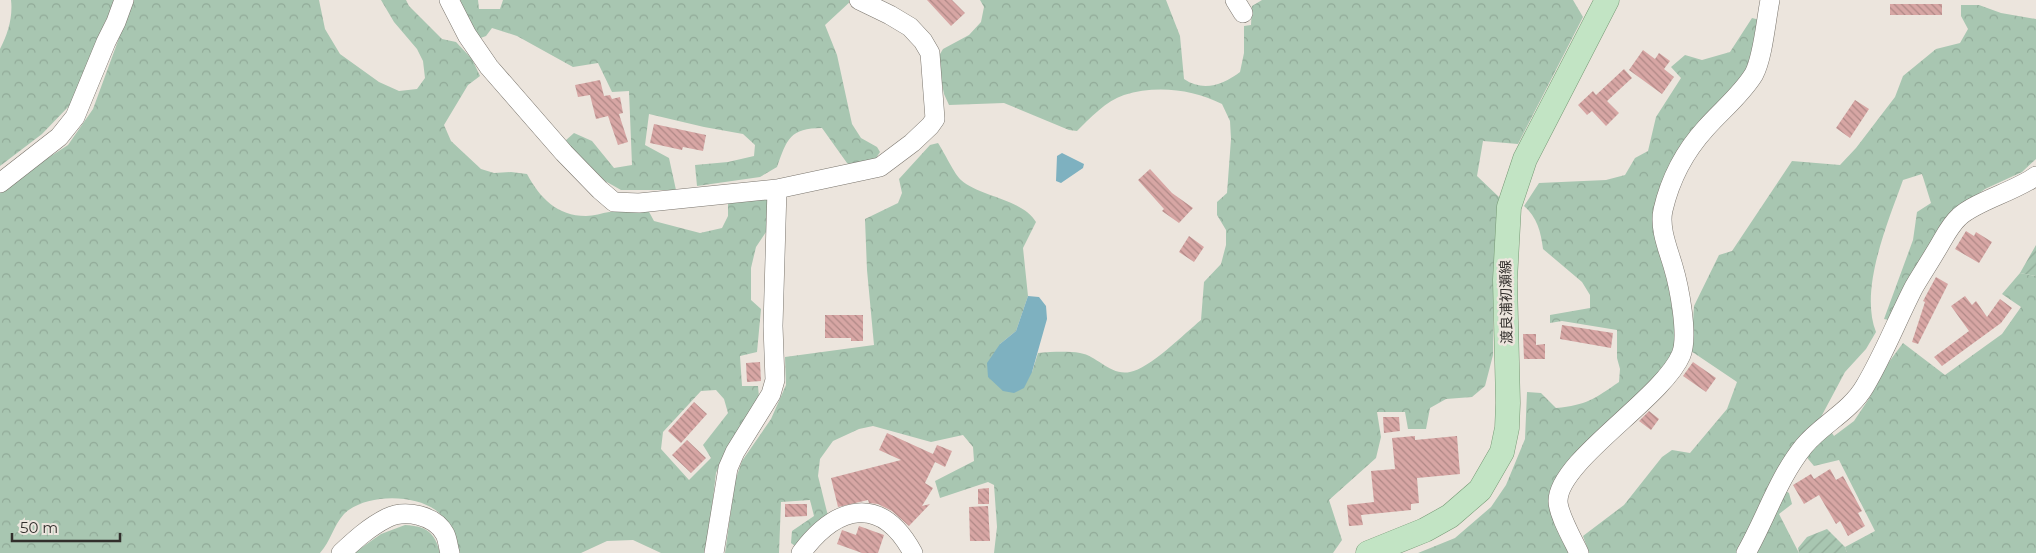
<svg xmlns="http://www.w3.org/2000/svg" width="2036" height="553" viewBox="0 0 2036 553" font-family="Montserrat,'Noto Sans JP',sans-serif">
<style>
.forest{fill:url(#forest-crowns);fill-rule:evenodd}
.garden{fill:url(#garden-furrows)}
.water{fill:#7eb1c0}
.building{fill:url(#building-back-hatch)}
.lines{fill:none;stroke-linecap:round;stroke-linejoin:round}
.minor-casing{stroke:#7a756d;stroke-width:20}
.major-casing{stroke:#769975;stroke-width:25}
.minor{stroke:#fff;stroke-width:19}
.major{stroke:#c2e4c4;stroke-width:24}
.labels{text-anchor:middle;stroke-width:5;stroke-linejoin:round;paint-order:stroke}
.street-label{font-size:14px;fill:#322f2c;stroke:#ece5dd}
</style>
<defs>
<pattern id="forest-crowns" width="20" height="18" patternUnits="userSpaceOnUse" patternTransform="scale(1.25)"><rect width="20" height="18" fill="#a8c6b1"/><path d="M2 6a3 3 0 1 1 6 0M12 15a3 3 0 1 1 6 0" fill="none" stroke="#91aa98"/></pattern>
<pattern id="garden-furrows" width="10" height="10" patternUnits="userSpaceOnUse" patternTransform="scale(1.25)"><rect width="10" height="10" fill="#a8c6b1"/><path d="M-1 1l2-2M0 10L10 0M9 11l2-2" fill="none" stroke="#91aa98"/></pattern>
<pattern id="building-back-hatch" width="6" height="6" patternUnits="userSpaceOnUse" patternTransform="scale(1.25)"><rect width="6" height="6" fill="#d7a6a4"/><path d="M-1 5l2 2M0 0l6 6M5-1l2 2" fill="none" stroke="#af8886"/></pattern>
</defs>
<rect width="100%" height="100%" fill="#ece5dd"/>
<path class="forest" d="M11 0H117L105 22 82 82 70 105 42 134 0 166V49C8 34 13 17 11 0Z
M133 0H319L325 29 340 54 379 82 399 91 417 89 425 78 423 61 417 49 394 22 381 0H406L409 6 442 39 456 42 472 59 480 76 468 85 444 125 451 141 481 169 494 173 511 172 527 174C540 198 557 216 586 216 594 216 602 213 609 212 622 210 636 210 648 210L654 221 700 233 722 228 728 216V199L767 195 772 211 768 229 756 247 751 268V300L761 309 757 352 740 356 742 386H758L759 397 728 445 716 473 709 532 704 553H661L633 540 607 541 581 553H457C454 540 452 528 443 517 424 493 366 492 344 514 333 526 331 541 320 553H0V192L17 178 68 145 93 109ZM716 390 724 399 728 413 703 445 711 458 689 480 661 449 663 432 701 391Z
M460 0H478L479 9H500L503 0H852L825 25 837 55 852 124 861 138 877 147 880 152 874 161 852 166 847 163 822 128C790 128 787 139 777 167L760 177 697 186 695 165 728 162 754 156 755 145 743 134 704 127 649 114 645 145 669 158 676 190H621L605 181 565 141 574 133 592 141 614 168 632 165 629 91 612 92 598 63 573 67 517 36 492 28 486 36 478 39Z
M980 0H1166L1180 36 1184 79C1203 92 1223 85 1240 72L1244 53V26L1251 25 1252 6 1262 0H1573L1583 17 1518 144 1483 141 1477 176 1500 198 1494 281 1493 355 1485 386 1472 397 1446 399 1430 408 1426 429H1408L1405 412H1377L1381 437 1376 458 1329 500 1342 540 1333 553H994L997 527 994 485 988 482 940 498 935 481 974 461 973 447 963 435 931 442 873 426 859 429 833 441 820 459 818 476 828 516 795 546 791 543 792 531 814 516 810 500 781 502 779 553H725L735 481 742 461 771 419 786 385 785 357 874 345 867 270 865 219 898 203 902 193 899 179 930 145 938 143C944 152 955 175 961 180 980 197 1023 199 1036 222L1023 248 1028 296 1016 331 1000 344 1032 372 1038 353C1051 352 1067 351 1080 353 1098 356 1110 376 1130 372 1149 369 1184 334 1201 320L1204 282 1221 264 1226 245V230L1217 215V202L1227 193 1231 139 1230 121 1222 104C1192 89 1156 85 1124 95 1106 101 1090 118 1077 131L1069 130 1004 103 949 105 944 94 937 59 943 49 969 35 981 22 984 7Z
M1961 5H1979L2001 13 2036 19V159L2022 172 1985 189 1948 216 1889 320 1884 319 1913 240 1917 212 1931 203 1922 174 1903 180C1888 222 1859 289 1876 332L1866 349 1845 372 1821 417 1834 436 1854 421 1870 397 1886 366 1903 343 1945 375 2002 334 2021 307 2002 294 2020 273 2036 276V553H1847L1845 547 1875 531 1839 460 1814 466 1798 447 1772 482 1789 493 1792 504 1779 514 1799 553H1589L1583 536 1624 505 1662 457 1672 450 1690 453 1727 409 1737 382 1691 351 1694 306 1719 255 1732 251 1792 161 1840 165 1856 148 1895 97 1903 76 1936 49 1960 43 1968 29 1961 16Z
M1752 18 1760 20 1752 55 1743 78 1667 171 1677 304 1674 360 1559 480 1574 553H1418L1455 538 1491 507 1506 485 1525 439 1527 392 1541 393 1556 408C1587 405 1594 399 1619 382L1620 369 1617 358V330L1562 321 1550 323V315L1590 308V295L1582 282 1543 249C1541 232 1537 217 1524 206L1539 183 1606 180 1625 175 1635 158 1648 151 1656 117 1681 78 1671 67 1685 55 1702 60 1730 52Z
M405 525C426 526 435 532 440 553H354L381 534Z"/>
<path class="garden" d="M2036 245V276L2020 273Z
M1827 529 1845 547 1847 553H1799L1798 548 1807 537Z"/>
<path class="water" d="M1062 153 1084 164 1083 168 1061 183 1056 181 1057 156Z
M1028 296 1039 297 1046 306 1047 319 1032 372 1024 388 1014 393 1003 391 988 377 987 363 1000 344 1016 331Z"/>
<path class="building" d="M927 0H952L965 13 951 26Z
M1890 4H1942V15H1890Z
M1643 50 1655 59 1659 53 1670 61 1664 69 1674 77 1662 94 1629 70Z
M1624 69 1632 78 1607 101 1619 113 1606 126 1592 111 1587 115 1578 105 1593 91 1596 95Z
M600 80 604 96 610 95 612 99 620 97 623 113 619 114 628 142 618 145 608 116 596 119 590 95 578 97 575 85Z
M1855 100 1869 109 1850 138 1836 128Z
M654 124 706 135 703 151 683 147 682 150 650 143Z
M1150 169 1172 193 1193 208 1179 223 1162 211 1164 209 1138 180Z
M1966 231 1974 236 1976 232 1992 242 1979 263 1955 249Z
M1189 236 1204 247 1194 262 1179 252Z
M1936 277 1948 284 1918 344 1912 342 1925 302 1923 301Z
M1965 296 1972 305 1976 301 1987 317 2000 299 2012 308 2001 323 1942 366 1934 357 1969 331 1951 306Z
M825 315H863V341H851V338H825Z
M1562 325 1613 333 1611 348 1560 339Z
M1523 334H1536V345L1545 344V359H1524Z
M760 362 761 381 747 382 746 363Z
M1693 362 1716 378 1706 392 1683 376Z
M694 402 707 414 681 443 668 431Z
M1649 411 1659 419 1651 430 1639 421Z
M1383 417H1399L1400 431 1384 433Z
M887 433 933 454 937 445 952 451 945 467 935 462 925 483 933 488 922 506 930 504 909 526 892 511 878 504 869 503 868 500 838 507 831 478 901 460 879 450Z
M1415 436V440L1457 436 1460 474 1417 478 1419 503 1411 504V510L1361 515 1363 525 1349 526 1347 505 1374 502 1371 471 1395 469 1392 438Z
M687 440 706 458 691 473 672 455Z
M1830 469 1836 480 1843 476 1862 511 1858 513 1865 526 1848 536 1840 521 1836 524 1819 495 1804 504 1793 485 1811 474 1814 479Z
M989 488V504H978V489Z
M785 504H807V516L785 517Z
M988 506 990 541H970L969 507Z
M859 526 884 535 878 553H862L837 544 842 530 856 535Z"/>
<g class="lines">
<g class="minor-casing">
<path id="minor" d="M449 0 467 35 489 67 564 153 600 190 614 202 639 203 777 189 773 326 775 380 771 394 735 452 728 468 714 553
M1235 0 1243 13
M0 183 59 137 75 117 106 42 116 22 124 0
M777 189 880 167 912 143 930 126 935 119 930 53 923 41 910 27 890 15 859 0
M341 553C355 540 369 527 387 518 405 509 435 515 445 534 448 540 448 547 450 553
M801 553C837 505 881 494 913 553
M1579 553C1573 540 1558 514 1558 501 1558 461 1663 398 1681 355 1689 336 1679 286 1673 266 1668 249 1659 228 1663 210 1670 180 1685 151 1706 128 1722 110 1742 94 1754 74 1763 57 1766 20 1770 0
M1746 553C1766 518 1778 478 1804 446 1822 424 1850 412 1865 386 1884 354 1897 320 1914 287 1921 275 1929 263 1936 251 1943 240 1949 226 1959 217 1976 201 2014 192 2036 176"/>
</g>
<g class="major-casing">
<path id="major" d="M1368 553 1425 530 1450 516 1480 490 1502 452 1507 428 1508 403 1505 280 1509 207 1525 159 1607 0"/>
</g>
<use href="#minor" class="minor"/>
<use href="#major" class="major"/>
</g>
<g class="labels">
<g class="street-label">
<text transform="translate(1506 302) rotate(-91)" y="5">渡良浦初瀬線</text>
</g>
</g>
<path d="M12 533v8h108v-8" fill="none" stroke="#322f2c" stroke-width="2.5"/>
<text x="20" y="533" font-size="15" fill="#322f2c" stroke="#ece5dd" stroke-width="4" paint-order="stroke">50 m</text>
</svg>
